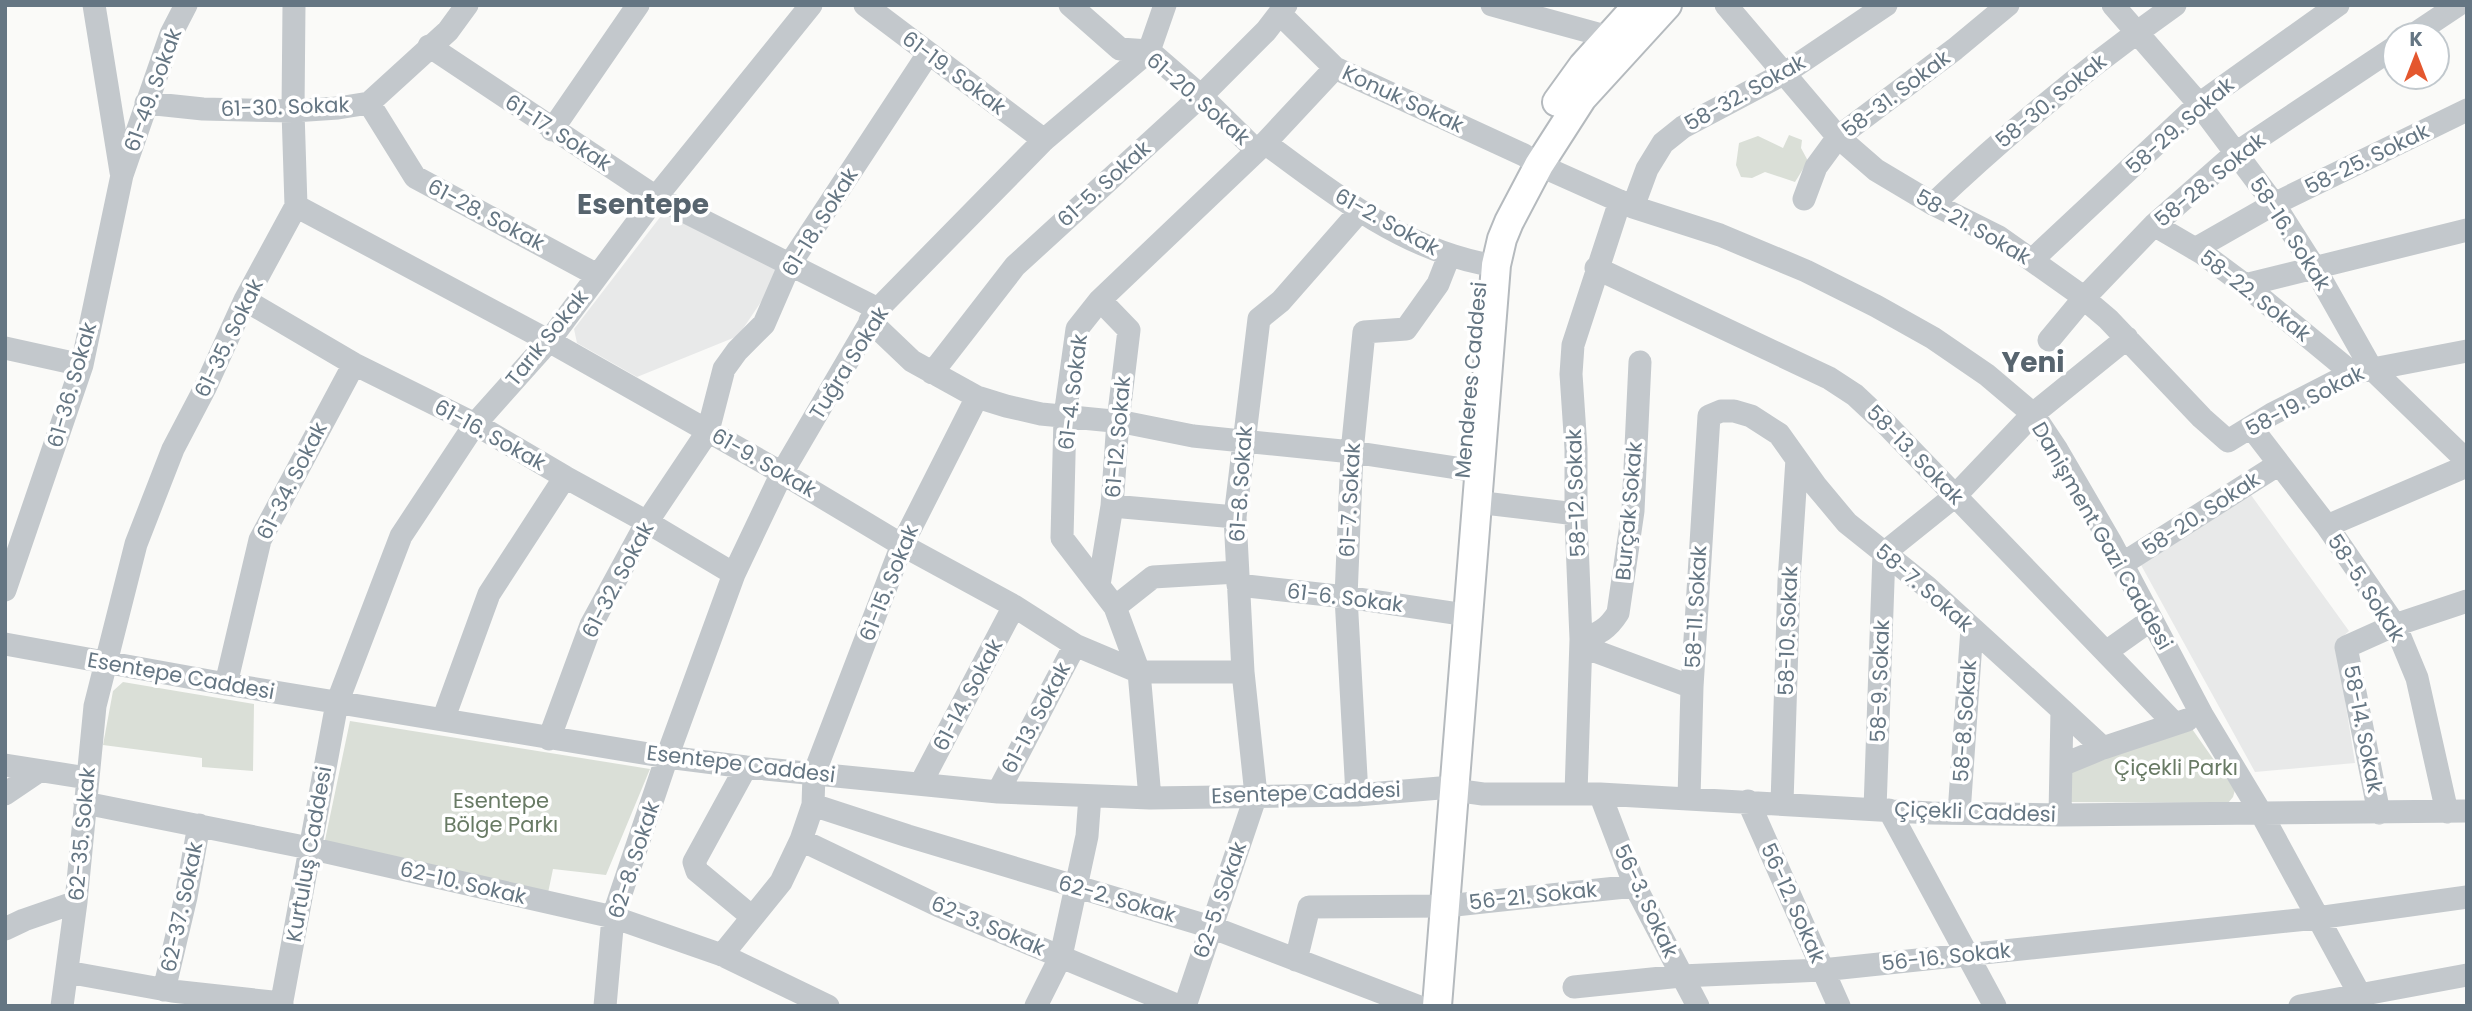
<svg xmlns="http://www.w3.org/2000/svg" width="2472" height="1011" viewBox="0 0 2472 1011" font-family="Poppins,sans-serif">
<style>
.built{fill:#e8e9e9}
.green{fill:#dadfd7}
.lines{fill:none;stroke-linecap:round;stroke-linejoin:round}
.major-casing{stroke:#b5babe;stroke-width:32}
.minor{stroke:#c3c8cc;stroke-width:23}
.major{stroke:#fff;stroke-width:28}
.labels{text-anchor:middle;stroke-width:7;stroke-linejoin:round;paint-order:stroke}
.street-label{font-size:21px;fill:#657683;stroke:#fff}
.park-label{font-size:21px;fill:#687a64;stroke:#fff}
.district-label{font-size:28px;font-weight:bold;fill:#57646e;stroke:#fff}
</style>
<rect width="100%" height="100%" fill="#fafaf8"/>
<path class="built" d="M664 212 782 271 738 336 637 377 577 343 574 329Z
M2251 495 2349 631 2336 643 2355 763 2255 772 2141 565Z"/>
<path class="green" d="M1789 135 1802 140 1801 148 1808 161 1795 182 1765 172 1752 178 1741 177 1736 165 1739 143 1758 136 1783 148Z
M123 682 254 704 253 771 202 767V758L103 745 113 691Z
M350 721 650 769 606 875 553 869 548 893 324 845Z
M2190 726 2235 790 2233 797 2228 803 2067 802 2071 765Z"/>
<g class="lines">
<g class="major-casing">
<path id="major" d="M1557 102 1583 66 1638 5
M1437 1006 1496 265 1502 239 1509 222 1539 165 1582 98 1667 5"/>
</g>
<path class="minor" d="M94 5 121 172
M865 5 1044 140
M1070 5 1120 49 1149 51 1201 96 1256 150
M1492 5 1609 37
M1726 5 1838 137 1876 170 1933 204 1999 237 2075 291 2108 319 2202 418 2228 441 2272 414 2352 373 2467 351
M2113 5 2199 104 2274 204 2314 267 2371 368 2467 461
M1280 14 1335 68 1524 155 1539 165 1633 207 1720 235 1806 271 1876 306 1933 338 1987 375 2033 414 2057 450 2110 541 2202 715 2261 813 2366 1006
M2413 35 2458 5
M429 46 656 197 878 309
M146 103 203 109 293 111 338 108 369 103 448 31 467 5
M369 103 415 177 597 275
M552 130 638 5
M1265 143C1331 192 1399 246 1480 263
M1804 199 1816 167 1838 137 1955 49 2008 5
M1933 204C2009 132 2090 65 2175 5
M296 206 549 341 782 473 902 545 1014 606 1075 645 1139 672H1243
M1633 207 1647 169 1663 143 1683 127 1785 73 1886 5
M2154 225 2202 253 2245 285 2352 373
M2195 249 2274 204 2467 110
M2032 260 2199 104 2338 5
M1596 268 1829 378 1855 395 1887 425 2174 723
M2245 285 2467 230
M245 300 354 364 475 424 565 477 647 522 734 574
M870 321 912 361 977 397 1006 406 1041 414 1123 422 1193 436 1352 452 1463 469
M2049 340 2084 298 2154 225 2236 153 2395 47
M5 348 82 365
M932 373 1015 266 1201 96 1266 31 1286 5
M2251 427 2327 526 2395 625 2417 678 2447 812
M1476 502 1576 514
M1112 506 1235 517
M2327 526 2467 466
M2122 564 2279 464
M1099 585 1112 506 1118 421 1129 330 1100 300
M1238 585 1346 597 1453 613
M5 590 82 365 122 175 171 34 186 5
M1115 607 1153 577 1237 572
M1581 639C1599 634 1608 629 1618 613L1633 511 1640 362
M5 644 226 684 667 757 746 767 998 792 1150 798 1357 795 1440 788 1483 794H1600L1931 813 2060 815 2467 811
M1581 646 1692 687
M2106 652 2151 620
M226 684 260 540 354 364
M2062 710 2103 748
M443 720 489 594 565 477
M549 739 591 625 647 522 708 431 724 369 737 351 764 324 790 264 928 54
M5 765 87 778
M2062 765 2103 748 2187 720
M746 767 694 862 697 871 751 916
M921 783 1014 606
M998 792 1075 645
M1576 793 1581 639 1576 519V449L1571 374 1573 345 1620 201
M5 794 39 771
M1600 794 1635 886 1698 1006
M1357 795 1346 597 1352 452 1364 332 1406 329 1438 284 1449 256
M1150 798 1139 672 1115 607 1062 538 1065 416 1077 329 1100 300 1265 143 1335 68
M1689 798 1692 687 1709 416 1721 411H1734L1751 416 1779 434 1816 486 1847 523 1927 587 2062 710 2060 815
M1748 801 1839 1006
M85 803 309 848 613 917 722 955 828 1006
M1782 803 1789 581 1797 459
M813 805 908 836 1211 927 1417 1006
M1875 809 1884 553 1955 496 2033 414 2127 338
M1889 810 1995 1006
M1959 813 1972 628
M2379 813 2346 647 2395 625 2467 601
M801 840 939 906 1179 1006
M5 929 24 920 76 902
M722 955 781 882 801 840 813 805 814 774 902 545 977 397
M1296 960 1309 907 1446 906 1635 886
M67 972 172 991 282 1003
M1574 987 1681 976 1822 970 2317 918 2467 897
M164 990 186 897 199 825
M62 1006 76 902 95 706 136 544 173 449 205 388 245 300 296 206 293 111 294 5
M281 1006 337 703 401 536 475 424 549 341 656 197 811 5
M605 1006 613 917 667 757 734 574 782 473 878 309 1044 140 1149 51 1165 5
M1036 1006 1061 956 1087 836 1090 796
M1185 1006 1256 795 1243 672 1235 517 1259 319 1281 301 1359 212
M2300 1006 2467 975"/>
<use href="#major" class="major"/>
</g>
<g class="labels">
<g class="street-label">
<text transform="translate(954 73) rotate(37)" y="7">61-19. Sokak</text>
<text transform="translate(153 90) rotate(-70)" y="7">61-49. Sokak</text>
<text transform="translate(1745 93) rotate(-29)" y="7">58-32. Sokak</text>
<text transform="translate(1896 94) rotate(-37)" y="7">58-31. Sokak</text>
<text transform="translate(1198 99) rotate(41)" y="7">61-20. Sokak</text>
<text transform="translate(1403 99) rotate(25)" y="7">Konuk Sokak</text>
<text transform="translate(2051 101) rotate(-39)" y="7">58-30. Sokak</text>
<text transform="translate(285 107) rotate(-2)" y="7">61-30. Sokak</text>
<text transform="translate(2180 126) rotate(-41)" y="7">58-29. Sokak</text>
<text transform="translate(558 133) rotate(33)" y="7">61-17. Sokak</text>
<text transform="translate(2367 159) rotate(-26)" y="7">58-25. Sokak</text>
<text transform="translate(2210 180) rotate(-39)" y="7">58-28. Sokak</text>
<text transform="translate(1104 184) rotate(-42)" y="7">61-5. Sokak</text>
<text transform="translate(486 215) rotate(28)" y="7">61-28. Sokak</text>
<text transform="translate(820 222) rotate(-58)" y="7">61-18. Sokak</text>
<text transform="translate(1387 222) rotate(29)" y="7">61-2. Sokak</text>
<text transform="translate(1973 227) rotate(30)" y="7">58-21. Sokak</text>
<text transform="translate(2290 234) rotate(57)" y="7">58-16. Sokak</text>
<text transform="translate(2255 296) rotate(38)" y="7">58-22. Sokak</text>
<text transform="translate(229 338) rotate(-64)" y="7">61-35. Sokak</text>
<text transform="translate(547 338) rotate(-51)" y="7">Tarık Sokak</text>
<text transform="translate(849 363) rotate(-58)" y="7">Tuğra Sokak</text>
<text transform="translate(1471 380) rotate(-85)" y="7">Menderes Caddesi</text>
<text transform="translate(72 385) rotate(-74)" y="7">61-36. Sokak</text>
<text transform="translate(1073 392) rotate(-83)" y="7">61-4. Sokak</text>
<text transform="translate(2305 401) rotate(-27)" y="7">58-19. Sokak</text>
<text transform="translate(490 435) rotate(29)" y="7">61-16. Sokak</text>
<text transform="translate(1118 437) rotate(-85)" y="7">61-12. Sokak</text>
<text transform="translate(1915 455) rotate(46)" y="7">58-13. Sokak</text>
<text transform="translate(764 463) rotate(30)" y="7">61-9. Sokak</text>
<text transform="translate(292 481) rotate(-63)" y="7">61-34. Sokak</text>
<text transform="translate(1241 484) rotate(-86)" y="7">61-8. Sokak</text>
<text transform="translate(1576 493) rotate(-92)" y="7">58-12. Sokak</text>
<text transform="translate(1350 500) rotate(-87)" y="7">61-7. Sokak</text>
<text transform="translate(1629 511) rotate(-85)" y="7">Burçak Sokak</text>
<text transform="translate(2201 514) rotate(-33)" y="7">58-20. Sokak</text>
<text transform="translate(2102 536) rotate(60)" y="7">Danişment Gazi Caddesi</text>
<text transform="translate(618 580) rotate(-62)" y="7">61-32. Sokak</text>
<text transform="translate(889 583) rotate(-68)" y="7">61-15. Sokak</text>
<text transform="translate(1924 588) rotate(41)" y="7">58-7. Sokak</text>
<text transform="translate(2366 588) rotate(57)" y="7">58-5. Sokak</text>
<text transform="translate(1345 598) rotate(7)" y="7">61-6. Sokak</text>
<text transform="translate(1696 607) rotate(-87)" y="7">58-11. Sokak</text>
<text transform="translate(1788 631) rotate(-88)" y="7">58-10. Sokak</text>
<text transform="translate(181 676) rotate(10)" y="7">Esentepe Caddesi</text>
<text transform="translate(1880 681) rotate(-88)" y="7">58-9. Sokak</text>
<text transform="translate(968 695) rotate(-62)" y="7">61-14. Sokak</text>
<text transform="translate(1036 718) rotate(-62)" y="7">61-13. Sokak</text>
<text transform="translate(1965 721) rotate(-86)" y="7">58-8. Sokak</text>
<text transform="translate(2363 729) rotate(79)" y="7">58-14. Sokak</text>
<text transform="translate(741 764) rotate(7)" y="7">Esentepe Caddesi</text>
<text transform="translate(1306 793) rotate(-2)" y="7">Esentepe Caddesi</text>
<text transform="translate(1975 812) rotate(2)" y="7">Çiçekli Caddesi</text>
<text transform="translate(82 834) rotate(-85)" y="7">62-35. Sokak</text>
<text transform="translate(309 854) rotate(-80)" y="7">Kurtuluş Caddesi</text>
<text transform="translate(634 860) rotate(-72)" y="7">62-8. Sokak</text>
<text transform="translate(463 883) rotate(13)" y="7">62-10. Sokak</text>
<text transform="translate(1533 896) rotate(-6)" y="7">56-21. Sokak</text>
<text transform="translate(1117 899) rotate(16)" y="7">62-2. Sokak</text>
<text transform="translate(1220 900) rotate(-71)" y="7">62-5. Sokak</text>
<text transform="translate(1646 901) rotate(65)" y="7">56-3. Sokak</text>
<text transform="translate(1793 903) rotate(66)" y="7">56-12. Sokak</text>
<text transform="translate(182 907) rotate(-78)" y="7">62-37. Sokak</text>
<text transform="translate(988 926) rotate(23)" y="7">62-3. Sokak</text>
<text transform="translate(1946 957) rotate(-6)" y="7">56-16. Sokak</text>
</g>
<g class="park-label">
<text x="2176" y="775">Çiçekli Parkı</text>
<text x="501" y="808">Esentepe<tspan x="501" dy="24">Bölge Parkı</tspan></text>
</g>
<g class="district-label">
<text x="643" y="214">Esentepe</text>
<text x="2033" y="372">Yeni</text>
</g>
</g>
<rect width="2472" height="1011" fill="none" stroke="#657683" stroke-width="14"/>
<g transform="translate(2416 56)"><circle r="33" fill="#ffffff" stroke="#c1c8cd" stroke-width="2"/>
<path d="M0-5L12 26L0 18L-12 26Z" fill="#e4572e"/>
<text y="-10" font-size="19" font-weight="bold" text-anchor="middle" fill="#657683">K</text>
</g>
</svg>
